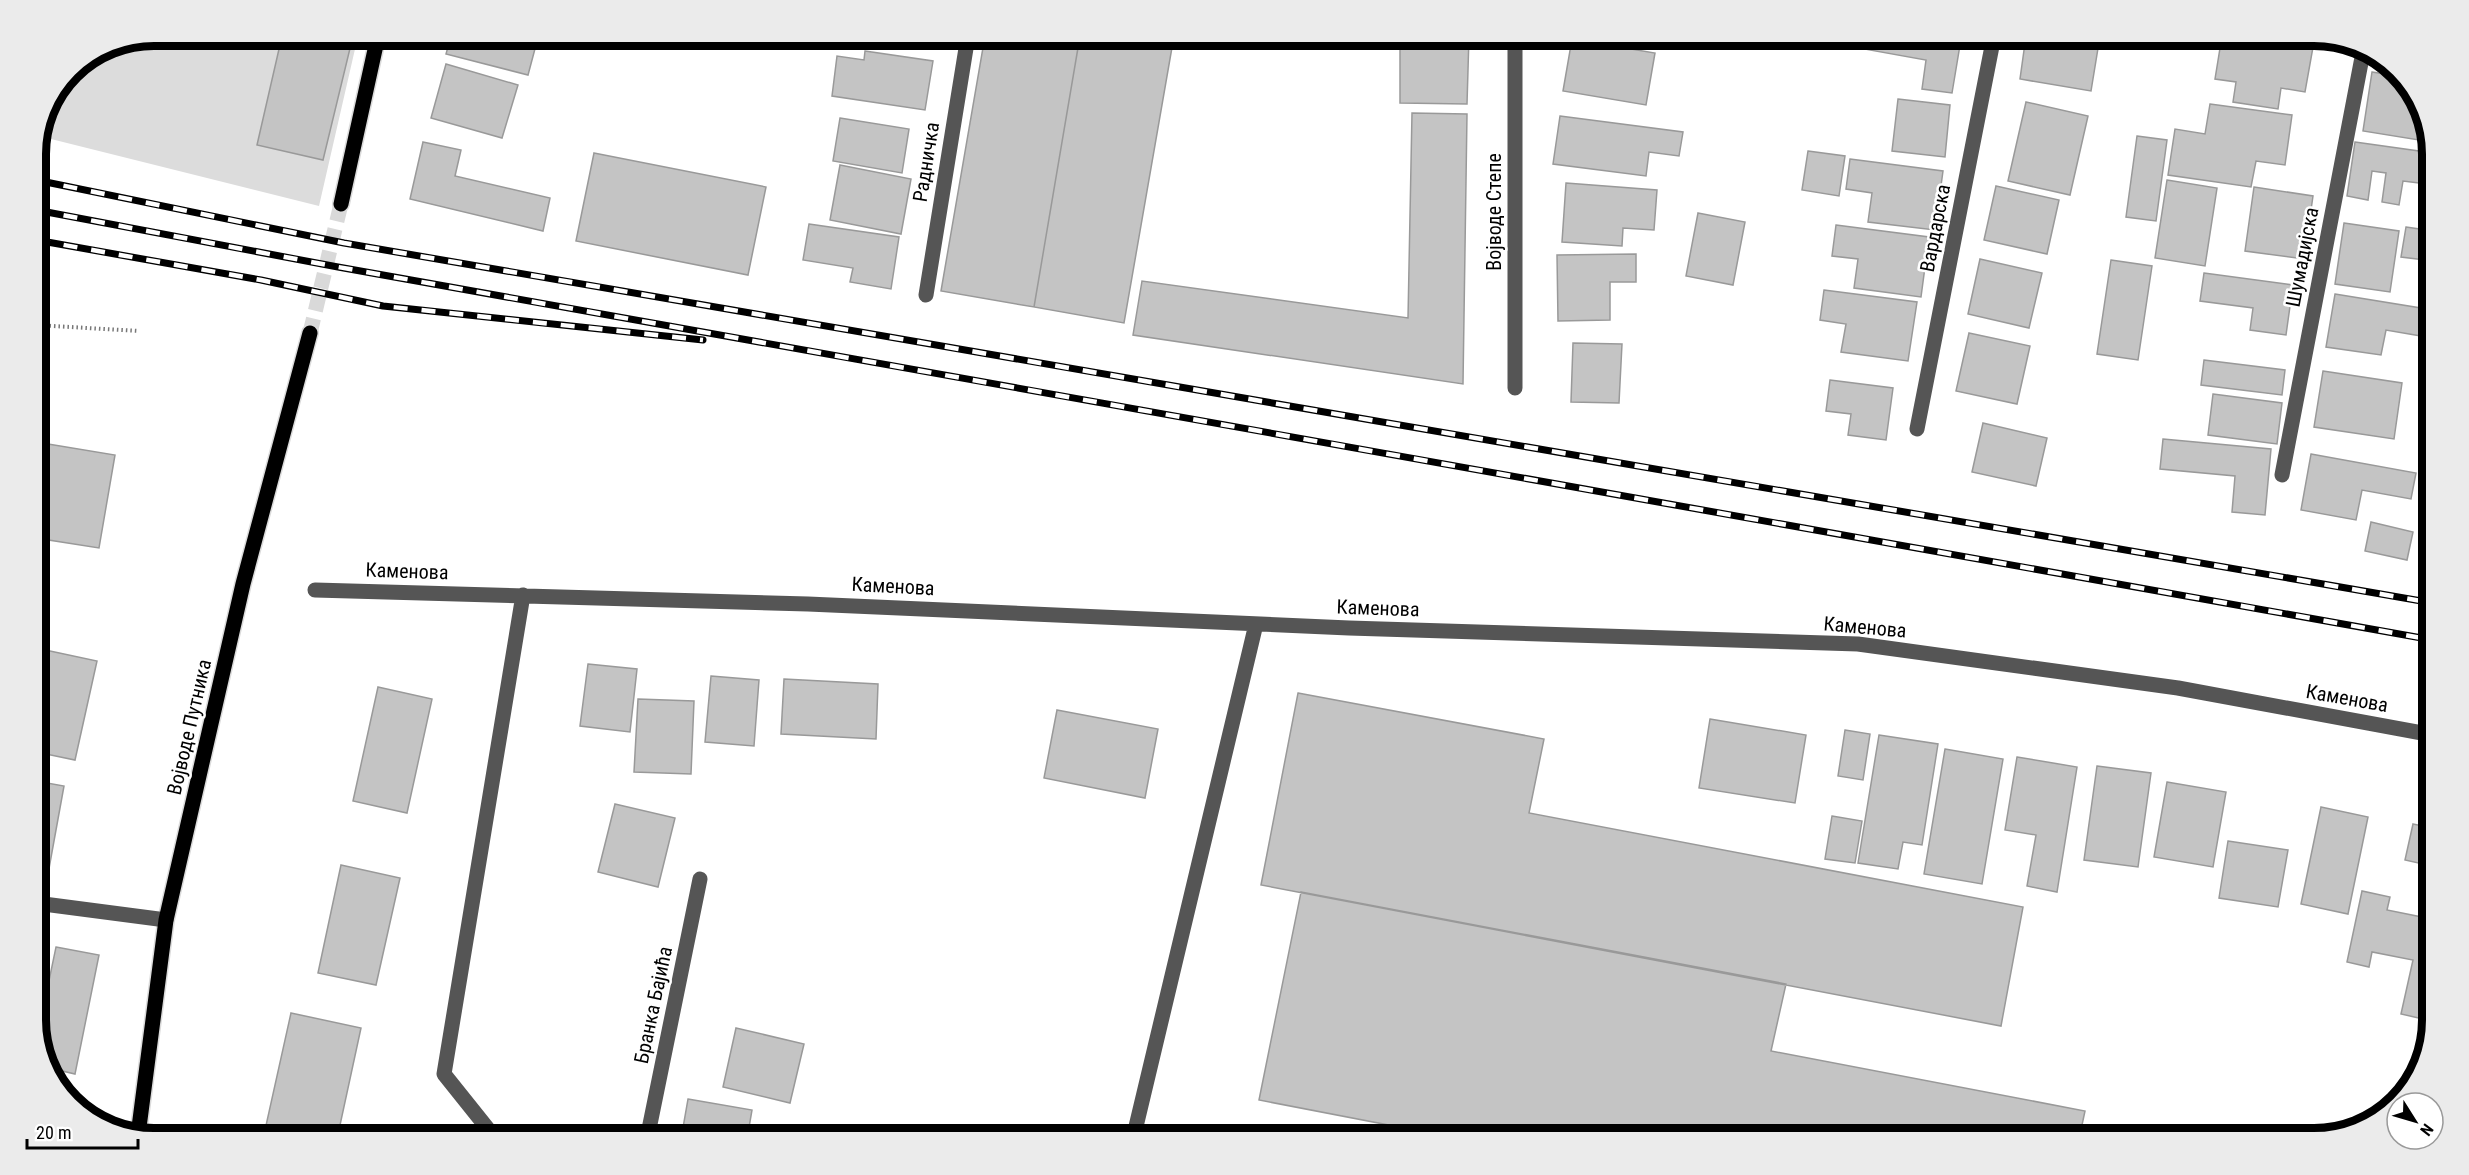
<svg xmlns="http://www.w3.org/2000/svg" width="2469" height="1175" viewBox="0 0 2469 1175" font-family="'Roboto Condensed',sans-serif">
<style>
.green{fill:#dcdcdc}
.building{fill:#c4c4c4;stroke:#999;stroke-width:1.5}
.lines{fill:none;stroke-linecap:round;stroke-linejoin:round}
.major-tunnel{stroke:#d9d9d9;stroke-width:15;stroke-dasharray:15 8;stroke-linecap:butt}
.major-casing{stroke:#dbdbdb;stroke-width:18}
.path{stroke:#777;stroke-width:4;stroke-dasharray:1.5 3;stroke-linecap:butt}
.minor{stroke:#555;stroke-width:15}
.major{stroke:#000;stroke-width:15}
.rail-casing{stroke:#000;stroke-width:7}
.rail{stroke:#fff;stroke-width:4.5;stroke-dasharray:14;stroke-linecap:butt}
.labels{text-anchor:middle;stroke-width:5;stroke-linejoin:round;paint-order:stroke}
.street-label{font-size:20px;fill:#000;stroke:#fff}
.rim{fill:none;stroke:#000;stroke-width:8}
</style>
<rect width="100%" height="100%" fill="#fff"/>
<path class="green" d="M155 36H358L319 206 39 136C48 95 70 64 108 46 121 39 140 39 155 36Z"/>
<path class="building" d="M282 36H353L323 160 257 145Z
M451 36H500L536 45 528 75 446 54Z
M822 36H854L853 43Z
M985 36H1080L1034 307 941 291Z
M1080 36H1174L1124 323 1034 307Z
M1400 36H1469L1467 104 1400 103Z
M1680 36H1719L1718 42Z
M1843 36H1944L1961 39 1952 93 1922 89 1926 60 1842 45Z
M2026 36H2100L2091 91 2020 79Z
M2222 36H2315L2305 92 2281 88 2278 109 2233 102 2236 82 2215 79Z
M1572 39 1655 53 1646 105 1563 91Z
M865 51 933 61 925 110 832 96 837 56 864 60Z
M446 64 518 85 502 138 431 118Z
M2372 72 2398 76 2413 88 2427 131 2425 141 2363 131Z
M1898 99 1950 105 1945 157 1892 151Z
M2026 102 2088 116 2070 195 2008 181Z
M2210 104 2292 115 2285 165 2256 161 2251 187 2168 175 2175 129 2205 134Z
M1412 113 1467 114 1463 384 1133 335 1142 281 1408 318Z
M1560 116 1683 132 1679 156 1649 152 1646 176 1553 164Z
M840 118 909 129 902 173 833 161Z
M2137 136 2167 140 2156 221 2126 217Z
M423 142 461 150 455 176 550 198 543 231 410 199Z
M2355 142 2433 153V211L2423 210 2427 184 2403 181 2399 205 2382 202 2386 173 2372 171 2368 200 2347 196Z
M1808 151 1845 156 1839 196 1802 190Z
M594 153 766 187 748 275 576 241Z
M1850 159 1943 171 1935 230 1868 222 1872 193 1846 189Z
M840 165 911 179 901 234 830 220Z
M2167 180 2217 188 2205 266 2155 258Z
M1566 183 1657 190 1654 230 1623 228 1622 246 1562 242Z
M1996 186 2059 200 2047 254 1984 240Z
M2254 187 2313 196 2304 259 2245 251Z
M1698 213 1745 222 1733 285 1686 276Z
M2344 223 2399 231 2390 292 2335 284Z
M809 224 899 237 891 289 850 282 853 268 803 260Z
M1836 225 1929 237 1921 297 1854 288 1858 259 1832 256Z
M2406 227 2433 231V261L2401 257Z
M1636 254V282H1610V320L1558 321 1557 255Z
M1980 259 2042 273 2029 328 1968 314Z
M2111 260 2152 266 2138 360 2097 354Z
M2204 273 2293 285 2286 335 2250 330 2253 308 2200 301Z
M1824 290 1917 302 1908 361 1841 352 1846 324 1820 320Z
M2335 294 2433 310V338L2386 330 2381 355 2326 347Z
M1969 333 2030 346 2017 404 1956 391Z
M1573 343 1622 344 1619 403 1571 402Z
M2204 360 2285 370 2282 395 2201 385Z
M2323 371 2402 383 2394 439 2314 427Z
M1830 380 1893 388 1886 440 1848 435 1851 414 1826 411Z
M2213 394 2282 403 2277 444 2208 435Z
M1983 423 2047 438 2036 486 1972 472Z
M2163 439 2271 449 2265 515 2232 512 2235 476 2160 469Z
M36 442 115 455 99 548 36 538Z
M2311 454 2416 473 2411 499 2362 490 2356 520 2301 510Z
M2371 522 2413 532 2407 560 2365 551Z
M36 648 97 661 75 760 36 752Z
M588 664 637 669 630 732 580 726Z
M711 676 759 680 754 746 705 742Z
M784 679 878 684 876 739 781 734Z
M378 687 432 699 407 813 353 801Z
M1298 693 1544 739 1529 813 2023 907 2001 1026 1261 885Z
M638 699 694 701 691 774 634 772Z
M1057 710 1158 729 1145 798 1044 778Z
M1710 719 1806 735 1795 803 1699 788Z
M1845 730 1870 734 1863 780 1838 776Z
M1879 735 1938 744 1922 845 1903 842 1898 869 1858 863Z
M1945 749 2003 759 1982 884 1924 874Z
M2017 757 2077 767 2057 892 2027 886 2036 835 2005 830Z
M2097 766 2151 773 2138 867 2084 860Z
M36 781 64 786 46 885 36 883Z
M2167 782 2226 792 2213 867 2154 857Z
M615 804 675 818 658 887 598 872Z
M2321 807 2368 817 2348 914 2301 904Z
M1832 816 1862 821 1855 863 1825 859Z
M2413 824 2433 828 2432 1021 2401 1014 2413 960 2372 952 2369 967 2347 962 2362 891 2390 897 2387 910 2422 917 2432 866 2405 860Z
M2228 841 2288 850 2278 907 2219 898Z
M341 865 400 878 376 985 318 973Z
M1301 892 1786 984 1771 1051 2085 1111 2079 1139H1461L1259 1100Z
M56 947 99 955 75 1074 50 1068 36 1028V993L46 995Z
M291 1013 361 1028 337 1139H263Z
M736 1028 804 1044 790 1103 723 1087Z
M688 1099 752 1110 747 1139H681Z"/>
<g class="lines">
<path class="major-tunnel" d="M310 333 341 204"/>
<g class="major-casing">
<path id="major" d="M341 204 378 36
M138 1135 166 920 243 584 310 333"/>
</g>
<path class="path" d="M36 325 139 331"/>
<path class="minor" d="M926 295 968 36
M1515 388V36
M1917 429 1994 36
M2282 475 2364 47
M315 590 808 604 1349 628 1858 644 2178 688 2433 735
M36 903 166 920
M496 1139 444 1074 523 595
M647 1139 700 879
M1133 1139 1256 624"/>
<use href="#major" class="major"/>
<g class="rail-casing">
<path id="rail" d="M36 180 344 243 2433 603
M36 210 338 267 2433 640
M36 240 261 280 383 306 703 340"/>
</g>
<use href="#rail" class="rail"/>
</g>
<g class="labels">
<g class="street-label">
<text transform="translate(926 162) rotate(-81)" y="7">Радничка</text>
<text transform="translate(1494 212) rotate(-90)" y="7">Војводе Степе</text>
<text transform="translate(1935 228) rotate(-79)" y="7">Вардарска</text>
<text transform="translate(2302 257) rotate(-79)" y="7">Шумадијска</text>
<text transform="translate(407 571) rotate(2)" y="7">Каменова</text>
<text transform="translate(893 586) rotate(3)" y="7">Каменова</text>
<text transform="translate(1378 608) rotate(2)" y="7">Каменова</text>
<text transform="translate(1865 627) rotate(5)" y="7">Каменова</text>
<text transform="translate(2347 698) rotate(10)" y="7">Каменова</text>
<text transform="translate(189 727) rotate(-77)" y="7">Војводе Путника</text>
<text transform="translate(653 1005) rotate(-78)" y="7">Бранка Бајића</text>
</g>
</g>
<path d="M0 0H2469V1175H0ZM154 46H2314A108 108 0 0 1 2422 154V1020A108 108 0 0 1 2314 1128H154A108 108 0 0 1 46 1020V154A108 108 0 0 1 154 46Z" fill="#ebebeb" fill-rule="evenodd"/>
<path class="rim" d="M154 46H2314A108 108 0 0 1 2422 154V1020A108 108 0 0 1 2314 1128H154A108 108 0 0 1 46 1020V154A108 108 0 0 1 154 46Z"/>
<g transform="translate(2415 1121) rotate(127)"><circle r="28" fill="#ffffff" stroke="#999999" stroke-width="1.5"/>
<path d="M0-4.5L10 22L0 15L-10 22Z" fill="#000000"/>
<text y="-9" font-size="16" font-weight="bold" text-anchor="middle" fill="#000000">N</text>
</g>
<path d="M27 1139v9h111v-9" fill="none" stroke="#000000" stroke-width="3"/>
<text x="36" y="1139" font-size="18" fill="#000000" stroke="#ffffff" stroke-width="4.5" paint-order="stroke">20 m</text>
</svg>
